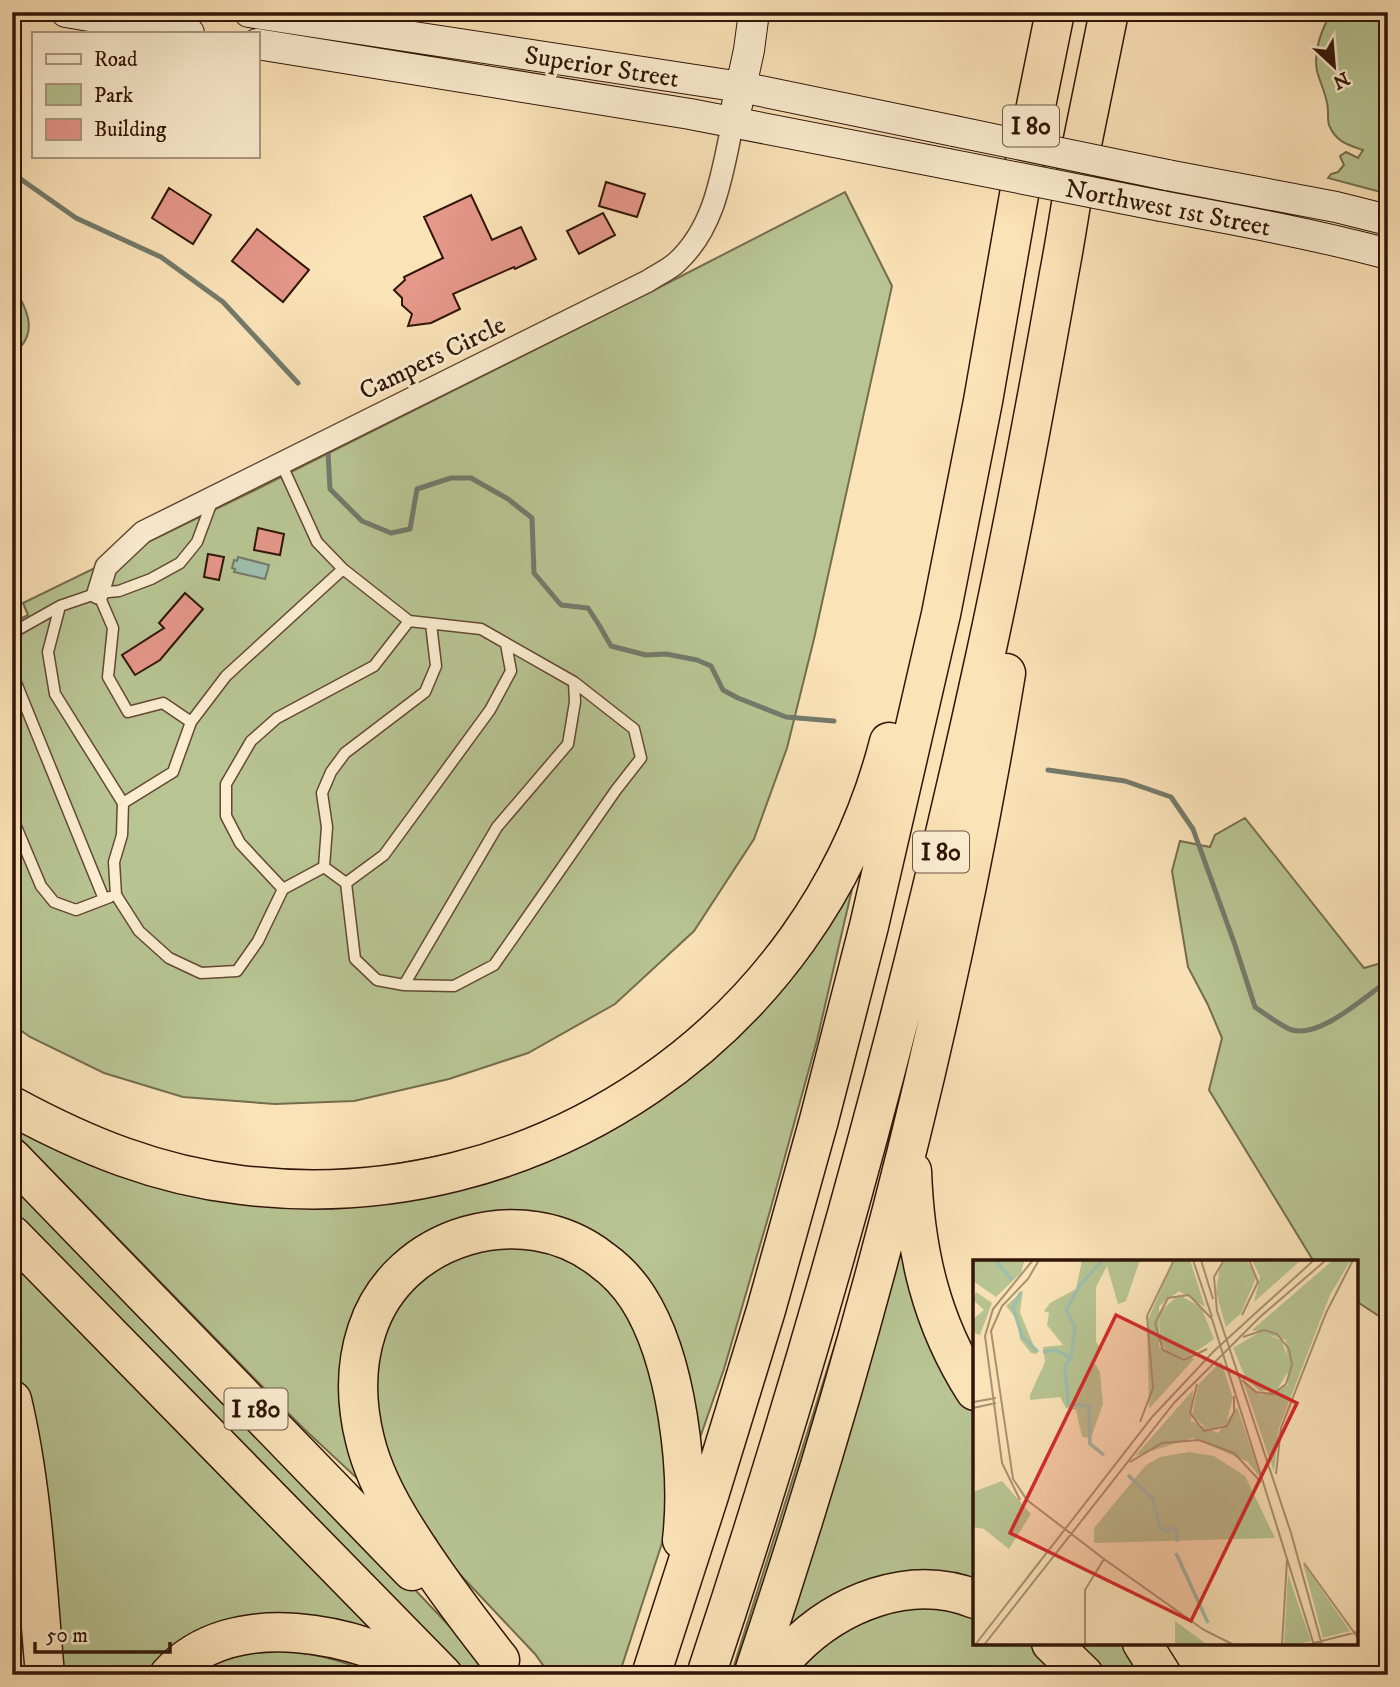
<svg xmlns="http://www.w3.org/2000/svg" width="1400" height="1687" viewBox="0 0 1400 1687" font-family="'IM FELL DW Pica',serif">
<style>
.green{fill:#b8c593;stroke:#746d4e;stroke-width:2}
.water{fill:#9fbead;stroke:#737a6b;stroke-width:2}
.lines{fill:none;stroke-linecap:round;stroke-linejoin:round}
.stream{stroke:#737a6b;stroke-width:5}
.building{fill:#e5978a;stroke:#301508;stroke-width:2}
.lane-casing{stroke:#634834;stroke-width:13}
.street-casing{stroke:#634834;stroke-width:24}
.secondary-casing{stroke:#301508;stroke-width:32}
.highway-casing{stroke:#301508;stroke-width:41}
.lane{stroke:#fcedd1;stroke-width:10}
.street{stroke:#fcedd1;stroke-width:21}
.secondary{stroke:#fcedd1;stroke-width:30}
.highway{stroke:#fbe3b8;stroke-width:38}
.secondary-bridge-casing{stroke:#301508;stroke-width:32;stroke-linecap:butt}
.secondary-bridge{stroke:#fcedd1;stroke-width:30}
.labels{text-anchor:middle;stroke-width:6;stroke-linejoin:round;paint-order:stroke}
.shield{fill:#fcedd1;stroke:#6d5644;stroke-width:2}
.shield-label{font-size:24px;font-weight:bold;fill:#301508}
.street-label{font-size:26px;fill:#301508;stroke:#fcedd1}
.inset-river{fill:none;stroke:#9fbead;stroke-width:3.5}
.inset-road{fill:none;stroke:#aa9172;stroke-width:2}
.view{fill:#d62828;fill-opacity:0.15;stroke:#d62828;stroke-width:3.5}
.inset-edge{fill:none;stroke:#301508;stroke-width:3.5}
</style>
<rect width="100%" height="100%" fill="#fbe3b8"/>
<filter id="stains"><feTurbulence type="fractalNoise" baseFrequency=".00286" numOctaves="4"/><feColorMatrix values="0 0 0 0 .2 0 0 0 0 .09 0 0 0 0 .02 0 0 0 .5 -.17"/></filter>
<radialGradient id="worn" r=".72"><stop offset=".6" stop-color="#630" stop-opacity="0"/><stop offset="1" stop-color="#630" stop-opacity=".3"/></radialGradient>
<path class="green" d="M1331 12H1388V194L1328 178 1331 174 1338 172 1344 165 1340 156 1346 152 1358 158 1363 150C1348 145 1336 142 1329 125 1327 118 1329 110 1327 103 1325 92 1320 82 1317 71 1313 50 1322 30 1331 12Z
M845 192 892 286 814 639 787 748 754 839 694 931 615 1004 528 1053 449 1079 354 1101 275 1104 183 1097 104 1073 30 1037 12 1024V623L28 615 23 603 255 490 660 287Z
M12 285C28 309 40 335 12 354Z
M1245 818 1364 968 1388 961V1322L1356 1301V1262H1314L1209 1090 1222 1038 1208 1005 1188 967 1172 871 1180 841 1210 847 1215 835Z
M859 859 817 1040 770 1211 724 1369 695 1452 678 1361 547 1224 379 1286 361 1482 303 1428 12 1130V1116L241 1193 599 1126Z
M12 1175 381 1554 496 1675H458L12 1217Z
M908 1196 975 1400V1590L931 1580 777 1649Z
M542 1246 615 1288 656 1361 670 1497 663 1540 619 1675H550L535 1654 436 1549V1539L417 1519 396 1479 370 1392 380 1336 411 1285 469 1250Z
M12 1260 402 1659 337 1632 161 1675H56L20 1394 12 1370Z
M856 1278 743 1675H731Z
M935 1603 975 1613V1643H1031L1047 1655 1066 1675H796L824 1644 857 1620Z
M1067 1643H1135L1156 1675H1098Z
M266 1648C305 1652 339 1658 375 1675H197L226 1657Z"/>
<path class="water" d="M238 557 269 565 265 579 234 572 235 569 232 568 234 560 237 561Z"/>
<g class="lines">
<path class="stream" d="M12 173 76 218 161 257 223 302 298 383
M328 453 330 489 362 521 391 533 410 529 417 489 451 478H471L508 499 532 518 534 573 561 605 588 608 599 625 611 646 646 655 666 654 697 660 711 666 723 690 738 698 786 717 834 721
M1048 770 1125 781 1171 797 1193 829 1235 945 1255 1007C1262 1012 1285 1028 1292 1030 1321 1038 1365 996 1388 981"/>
</g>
<path class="building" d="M606 182 645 194 637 217 599 206Z
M169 188 211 215 193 244 152 218Z
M471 195 492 240 521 227 536 259 515 269 514 267 453 294 460 309 431 323 408 326 412 314 402 305V298L394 290 405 280 404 277 443 258 424 217Z
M603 213 615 235 579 254 567 231Z
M257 229 309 270 283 302 232 261Z
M258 528 284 534 280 555 254 550Z
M208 554 224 557 219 580 204 577Z
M185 593 203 609 160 660 135 675 122 655 164 628 159 623Z"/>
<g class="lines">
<g class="lane-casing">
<path id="lane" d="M281 463 317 542 343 569
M343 569 409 621 481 629 574 682 634 729 641 758 616 790 494 965 454 986 404 985 377 980 355 959 346 883 324 867 283 889 258 941 237 971 201 973 169 958 139 931 116 895 114 862 122 835 123 803 173 772 191 722 226 676Z
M98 593 113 628 108 677 128 712 163 703 191 722
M60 606 48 652 55 694 123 803
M12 633 60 606 98 593 119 591 151 579 180 563 197 542 213 499
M12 673 104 899
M12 817 41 886 54 902 76 910 110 897
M324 867 327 827 322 793 331 772 345 753 425 692 436 666 431 624
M346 883 384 855 490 710 511 671 506 644
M283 889 240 843 226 816V784L251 741 277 718 374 666 409 621
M404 985 497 827 568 744 575 702 574 682"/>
</g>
<g class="street-casing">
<path id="street" d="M98 593 106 567 143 532 648 281C657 275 668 270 676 263 716 227 722 172 733 122"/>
</g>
<g class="secondary-casing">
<path id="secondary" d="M66 12 189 33
M249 12 741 87 954 131
M257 44 690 114 948 164
M737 105 749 50 754 12
M1167 175 1336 207 1388 220
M1161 206C1237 220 1313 234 1388 254"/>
</g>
<g class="highway-casing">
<path id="highway" d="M12 1106C86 1146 157 1175 241 1185 536 1221 815 1031 889 742
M12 1158 412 1571
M912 1171C915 1252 931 1322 975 1391
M12 1235 443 1675
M12 1400C33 1488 37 1585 45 1675
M1051 1643 1084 1675
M1142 1643 1162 1675
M500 1660C467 1618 435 1576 407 1531 389 1503 373 1473 365 1440 356 1404 355 1366 367 1330 398 1234 524 1198 602 1260 616 1270 629 1284 638 1298 677 1359 690 1470 682 1540
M169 1675C232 1605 358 1633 429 1675
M651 1675 708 1499 766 1310 819 1120 869 926 941 614 983 401 1026 155 1055 12
M706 1675C815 1348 906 1016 980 680 1010 545 1035 410 1059 274 1066 238 1071 201 1078 164 1088 113 1099 63 1109 12
M753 1675C863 1349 950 1013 1006 673
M770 1675C777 1667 784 1658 792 1650 838 1603 910 1573 975 1599"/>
</g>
<use href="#lane" class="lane"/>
<use href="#street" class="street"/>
<use href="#secondary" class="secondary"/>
<use href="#highway" class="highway"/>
<g class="secondary-bridge-casing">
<path id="secondary-bridge" d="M954 131 1167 175
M948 164 1161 206"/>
</g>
<use href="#secondary-bridge" class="secondary-bridge"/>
</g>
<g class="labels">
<g class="shield">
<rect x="1003" y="105.5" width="56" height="41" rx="5"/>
<rect x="913" y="831.5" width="56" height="41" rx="5"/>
<rect x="224.5" y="1388.5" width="63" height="41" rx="5"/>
</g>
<g class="shield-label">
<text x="1031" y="134">I 80</text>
<text x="941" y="860">I 80</text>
<text x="256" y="1417">I 180</text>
</g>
<g class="street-label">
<text transform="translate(602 66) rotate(9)" y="9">Superior Street</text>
<text transform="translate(1168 207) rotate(11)" y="9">Northwest 1st Street</text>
<text transform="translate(432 357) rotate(-26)" y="9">Campers Circle</text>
</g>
</g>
<g transform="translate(973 1260)">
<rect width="385" height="385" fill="#fbe3b8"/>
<path d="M0 0H51V2L48 13 23 37 0 21ZM109 0H167L153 41 145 44 134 6 123 27V82L128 89 121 102 127 112 130 144 118 178 109 177 103 150 93 148 87 137 57 140V135L72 102 70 87 90 85 74 65 76 53 71 51 77 43 103 29ZM201 0H217L232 47 206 31 186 46V87L221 99 176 149 174 62ZM254 0H273L284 16 268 53 253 67 243 32 247 5ZM279 0 309 2 328 0 281 42 287 17ZM360 0H378L357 35 306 168 301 212 270 121 288 135 315 125 313 80 279 70ZM50 30 47 52 64 94 58 93 47 79 44 60 33 46ZM3 32 19 43 7 75 0 72V59L11 50 0 40ZM206 35 228 47 241 79 215 97 194 91 187 81 186 52ZM287 72 309 80 317 108 304 130 287 131 273 119 260 88ZM248 101 260 138 253 164 236 170 219 156 225 125ZM220 130 218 161 245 173 264 147 289 220 275 202 220 178 162 196ZM216 192 241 196 272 216 302 278 121 283V268L173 205 187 197ZM29 221 58 254 36 289 11 269 0 267V232ZM330 303 377 371 350 378ZM315 314 338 381 322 385H311ZM202 361 232 383V385H202Z" fill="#b8c593"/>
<path class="inset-river" d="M22 0 39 20M48 32 40 47 49 76 65 92M70 92 82 90 98 98 92 106 95 144 116 146 117 184 131 195M98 97 102 67 93 50 107 25 130 0M155 215 180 239 187 269 195 271 198 267 204 271V282M203 293 235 363"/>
<path class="inset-road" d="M66 0 55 19 29 46 18 71 40 219 54 240 131 299 231 370 261 385M220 0 239 57M228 0 240 39M251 0 241 17 244 51 318 273 349 385M299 0H321M269 55 285 22 276 0M234 89 211 100 190 90 182 63 195 38 216 35 239 59 341 385M269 120 283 132 300 134 313 124 319 105 316 89 304 74 291 70 270 77M224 124 217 153 231 171 254 166 261 152V136M0 142 23 138M0 148 23 143M167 162 180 128 174 56 201 0M157 202 189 183 226 180 261 193 288 222M303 214 308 168 353 53 380 0M47 240 29 203 12 76 20 49 60 0M331 303 385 378M2 385 180 156 241 91 341 0M11 385 201 143 287 57 353 0M112 385V330L131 299M309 385 314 300M333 385 384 372"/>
<path class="view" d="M143 55 324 143 218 361 37 273Z"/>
<rect width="385" height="385" class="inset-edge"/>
</g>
<rect width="1400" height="1687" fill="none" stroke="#fbe3b8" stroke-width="42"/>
<rect x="14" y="14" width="1372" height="1659" fill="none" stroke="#301508" stroke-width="3.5"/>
<rect x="21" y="21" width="1358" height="1645" fill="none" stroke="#301508" stroke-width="2"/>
<rect x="32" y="32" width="228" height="126" fill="#fcedd1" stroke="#aa9781" stroke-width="2"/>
<rect x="46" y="54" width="35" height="10" fill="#fcedd1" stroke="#aa9781" stroke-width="2"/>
<text x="94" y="66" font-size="21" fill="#301508">Road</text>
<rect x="46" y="84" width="35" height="21" fill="#b8c593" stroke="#aa9781" stroke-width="2"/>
<text x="94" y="102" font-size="21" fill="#301508">Park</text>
<rect x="46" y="119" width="35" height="21" fill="#e5978a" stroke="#aa9781" stroke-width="2"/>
<text x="94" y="136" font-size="21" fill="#301508">Building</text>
<g transform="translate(1334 66) rotate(154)" stroke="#fcedd1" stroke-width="5" paint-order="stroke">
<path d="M0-5L12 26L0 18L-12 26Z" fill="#301508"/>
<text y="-10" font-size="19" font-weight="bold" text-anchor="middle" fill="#301508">N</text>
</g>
<path d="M35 1642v10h135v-10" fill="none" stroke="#301508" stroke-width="3.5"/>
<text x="46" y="1642" font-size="21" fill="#301508" stroke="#fcedd1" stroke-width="5" paint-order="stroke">50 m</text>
<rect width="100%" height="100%" filter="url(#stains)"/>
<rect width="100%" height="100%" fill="url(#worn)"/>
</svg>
